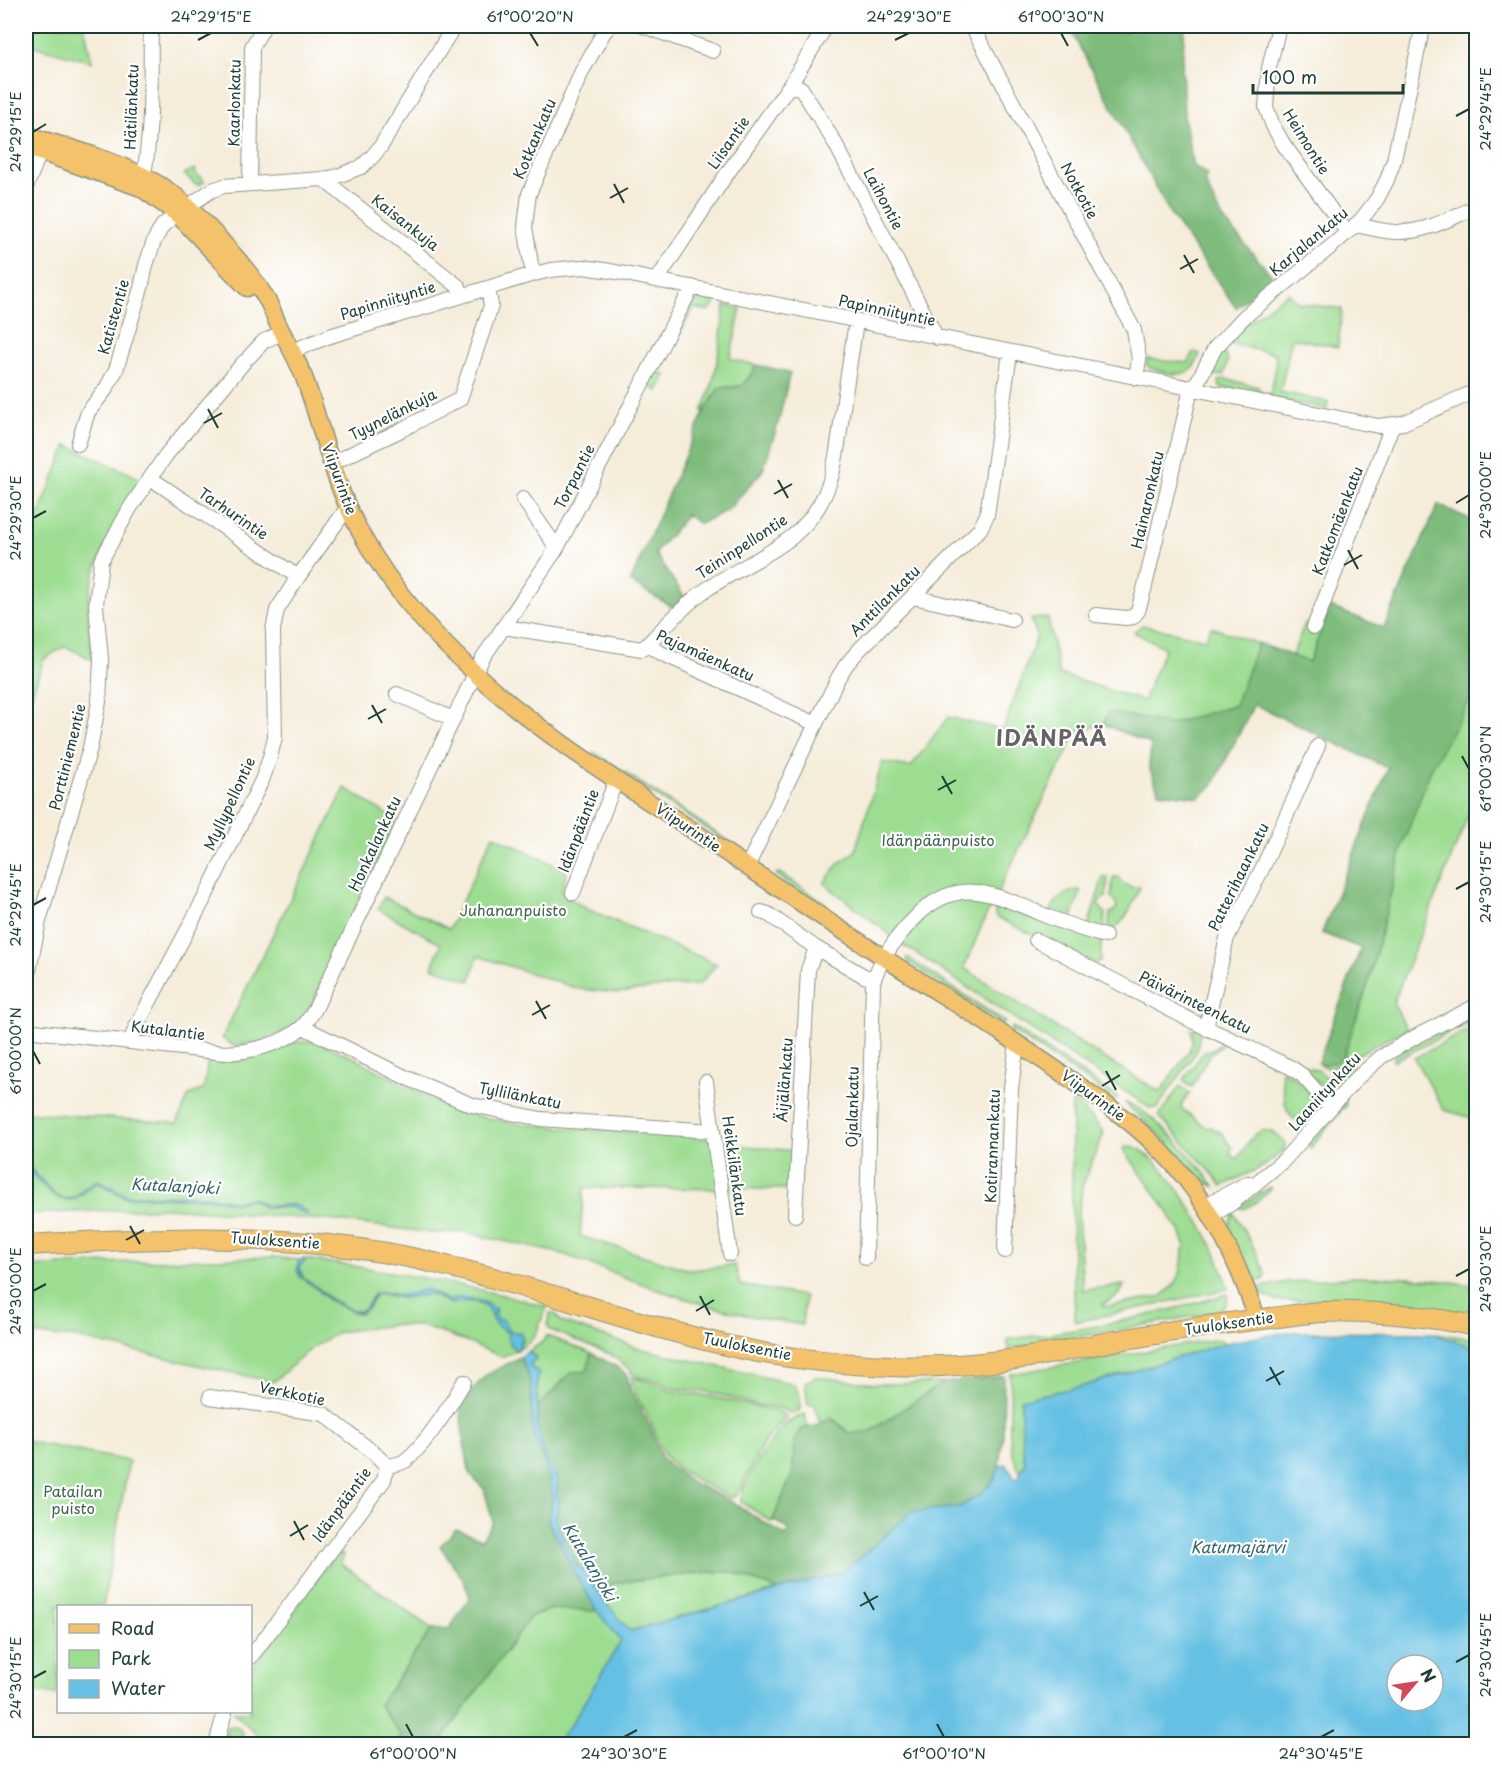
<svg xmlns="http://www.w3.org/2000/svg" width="1502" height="1770" viewBox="0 0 1502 1770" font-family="'Playpen Sans',sans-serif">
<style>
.green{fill:#9ddd92;stroke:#5e8d63;stroke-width:1.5}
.forest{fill:#7ebc7c;stroke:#4e7c58;stroke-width:1.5}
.water{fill:#65c0e3;stroke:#427e8c;stroke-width:1.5;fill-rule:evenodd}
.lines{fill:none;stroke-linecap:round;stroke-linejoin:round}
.minor-casing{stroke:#8a9486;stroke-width:16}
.major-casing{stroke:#8a9486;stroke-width:19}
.highway-casing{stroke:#8a9486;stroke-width:22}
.minor{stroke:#fff;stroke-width:14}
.major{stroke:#f4c26a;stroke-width:16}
.highway{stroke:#f4c26a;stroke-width:20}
.ticks{fill:none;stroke:#1f3d34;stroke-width:2}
.labels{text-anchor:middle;stroke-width:4.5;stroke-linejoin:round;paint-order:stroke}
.street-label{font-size:15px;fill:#1f3d34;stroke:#fff}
.park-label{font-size:15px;fill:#3e654c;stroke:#fff}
.water-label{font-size:16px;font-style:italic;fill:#346469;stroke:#fff}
.district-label{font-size:21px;font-weight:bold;letter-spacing:1.5px;fill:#686364;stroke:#fff}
.neatline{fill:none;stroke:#1f3d34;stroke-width:2}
.ticks-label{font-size:15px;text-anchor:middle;fill:#1f3d34}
</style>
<rect width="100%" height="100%" fill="#fff"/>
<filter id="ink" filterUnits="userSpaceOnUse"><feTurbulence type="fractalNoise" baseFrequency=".0167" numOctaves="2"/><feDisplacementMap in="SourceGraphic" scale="12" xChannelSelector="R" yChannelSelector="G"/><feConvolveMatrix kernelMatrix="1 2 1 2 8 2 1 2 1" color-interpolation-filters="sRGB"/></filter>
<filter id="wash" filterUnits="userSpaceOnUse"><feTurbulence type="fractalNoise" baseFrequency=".008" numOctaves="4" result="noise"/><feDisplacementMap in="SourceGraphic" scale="24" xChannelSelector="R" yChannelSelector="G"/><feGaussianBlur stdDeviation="1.35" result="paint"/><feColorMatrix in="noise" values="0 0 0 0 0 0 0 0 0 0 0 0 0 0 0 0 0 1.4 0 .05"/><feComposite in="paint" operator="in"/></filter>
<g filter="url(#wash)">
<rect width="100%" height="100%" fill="#f5ecd9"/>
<path class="green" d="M26 26H84L92 62 26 44Z
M195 169 197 176 202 178 204 182 199 185 195 184 184 174Z
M1288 293 1299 303 1342 309 1338 347 1292 338 1280 392 1328 402 1327 409 1272 398 1270 395 1275 372 1276 354 1226 343 1244 325Z
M690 296 715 302V305L708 311 694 308 664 360 661 361Z
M725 305 741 308 730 359 756 365 752 373 742 386 719 388 704 412 702 411C718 378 720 340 725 305Z
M1194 352 1200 354C1198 358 1196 364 1193 367 1183 380 1163 372 1150 368L1146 364 1148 359 1188 363Z
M1224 353 1228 360 1224 375 1212 376 1219 354Z
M655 372 666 375 658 391 645 385Z
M1225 379 1258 387 1262 393 1261 395 1220 387 1219 381Z
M67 445 144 480C118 524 86 566 88 619 89 633 91 647 93 660L65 646 44 659 26 711V546Z
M1438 505 1476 522V796L1393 1003 1407 1029 1329 1069 1318 1063 1361 948 1322 933 1388 768 1254 704 1213 785 1198 797 1159 792 1149 767 1151 744 1103 724 1077 732 984 920 964 968 1089 1049 1160 1092 1189 1051 1193 1041 1191 1029 1200 1033 1197 1051 1157 1108H1150L905 946 904 947 902 944 824 883 839 863 855 852 882 762 911 767 948 717 1003 730 1037 636 1031 619 1048 618 1059 674 1143 701 1165 648 1134 632 1142 625 1205 639 1211 627 1292 656 1305 623 1324 621 1330 607 1384 628Z
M594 752 738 847 740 851 592 754Z
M345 788 396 820 309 1011C304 1016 298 1023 292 1027 276 1038 252 1043 233 1046L222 1038Z
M493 835 567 871 561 893 587 909 717 964 699 985 662 987 618 993 579 989 478 956 470 981 432 967 441 944 378 909 384 897 449 929Z
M779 873 825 903 804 896 778 877 776 874Z
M1113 877H1119C1123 886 1130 888 1140 887 1133 904 1125 924 1109 932H1108L1110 913 1113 912 1117 907 1115 901 1111 898Z
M1103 878H1108L1106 897 1100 900 1099 906 1105 913 1104 931 1087 929Z
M1078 890 1081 891 1072 917 1070 919 1050 913C1053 901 1067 891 1078 890Z
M1000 902 1101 940V960L1095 964 999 919 995 915V910Z
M907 957 1005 1022 1003 1025 908 962 906 958Z
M1476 1014V1019L1394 1061 1393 1057 1412 1046Z
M1476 1026V1119L1444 1110 1414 1058Z
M1013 1027 1118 1097 1117 1100 1010 1030Z
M314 1041 355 1058 452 1111 513 1123 567 1128 652 1133 705 1138 721 1143 793 1151 789 1189 584 1188 580 1236 690 1270 735 1265 740 1285 805 1296 802 1325 746 1315 706 1305 661 1291 563 1254 462 1232 432 1233 338 1221 167 1208 26 1214V1112L177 1123 189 1095 204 1089 208 1059 235 1061 269 1052 297 1042Z
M1223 1044 1209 1055 1192 1087 1185 1083 1184 1079 1203 1053Z
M1297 1064 1320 1071 1334 1089H1325Z
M1348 1064 1353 1067 1339 1086 1334 1079V1072Z
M1283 1071C1301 1080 1328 1102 1307 1123 1281 1122 1284 1092 1281 1072Z
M1180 1086 1190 1093 1181 1105 1182 1109 1208 1128 1211 1127 1222 1133 1232 1148 1230 1154 1237 1159C1246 1149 1253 1127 1269 1131 1276 1133 1281 1138 1285 1144L1284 1150 1264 1166 1222 1186 1210 1171 1159 1116Z
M1072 1100 1093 1119 1104 1133 1083 1184 1078 1213 1083 1290 1124 1285C1121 1296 1112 1299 1103 1304L1104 1307 1160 1297C1181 1283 1182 1272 1183 1249L1186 1247 1179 1228H1177L1167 1210 1126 1153 1124 1148 1127 1146C1154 1143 1198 1219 1210 1241 1218 1256 1224 1273 1228 1289L1075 1322 1072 1211Z
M1345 1100 1346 1104 1310 1149 1308 1144Z
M1125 1103C1146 1104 1202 1167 1214 1186L1199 1179 1168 1143Z
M1270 1187 1271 1188C1264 1197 1254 1204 1244 1209L1238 1207Z
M1233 1213C1239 1221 1266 1267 1265 1276 1265 1277 1263 1278 1263 1280L1252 1282 1250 1279 1230 1233 1229 1224Z
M273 1257 299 1260 297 1269 300 1277H303L299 1267 304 1261V1259C386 1270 468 1284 547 1307 537 1325 541 1338 519 1349L521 1341 523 1339 517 1333 510 1332 503 1320H498L494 1313 496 1310 467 1298 449 1301 426 1289C417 1292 408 1296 398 1295 389 1294 384 1291 374 1294 365 1310 366 1315 347 1308L359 1314 368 1308 375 1295 380 1293 402 1298 431 1294 451 1304C462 1301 479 1298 488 1309 491 1312 491 1318 494 1321 498 1326 505 1330 509 1334L507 1337 513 1348 517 1350 502 1357 460 1339 421 1326 392 1325 338 1332 313 1347 273 1382 77 1338 26 1334V1267L147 1261Z
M1353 1277C1394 1277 1436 1278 1476 1286V1315L1402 1303 1321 1300 1276 1301 1264 1295 1256 1288 1288 1282Z
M1228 1294C1229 1308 1218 1311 1207 1314L1008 1349 1007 1341 1009 1339C1083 1331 1157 1315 1228 1294Z
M550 1313H556L557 1317 562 1322 638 1348 794 1384 800 1397V1410L793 1413H790L779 1408 757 1405 709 1392 671 1388 652 1379 639 1377 631 1373 632 1371 610 1354 550 1330 547 1325Z
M1430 1333 1476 1339V1348Z
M547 1336 591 1353 587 1372H572L538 1407 537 1377 530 1363 529 1351 540 1344Z
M1219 1339 1225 1343 1084 1386 1021 1399 1022 1438 1025 1463 1020 1472C1003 1442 1013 1407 1010 1374Z
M632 1377 651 1382 670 1391 708 1396 780 1412 787 1417 766 1439 736 1496 731 1498C709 1486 675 1473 662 1451 656 1442 656 1430 650 1420 643 1407 632 1393 632 1377Z
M816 1377 877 1384 942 1383 869 1432 849 1433 831 1417 820 1425 815 1404 808 1405 805 1382Z
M805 1414 808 1427 801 1429 794 1441 793 1472 772 1522 741 1502C738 1488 772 1436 785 1425 791 1420 798 1417 805 1414Z
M26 1441 129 1461 103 1606H58V1686L56 1695 26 1691Z
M337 1552 344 1556 340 1563 432 1629 379 1705 403 1737 398 1744H268L233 1712H250L251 1669Z
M710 1572H732L778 1590 629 1631 569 1729 556 1744H439L531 1616 552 1609 597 1611 611 1583Z
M234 1726 238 1727 243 1734 239 1744H223L227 1727Z"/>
<path class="forest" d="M1068 26H1107L1109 28 1126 32 1127 26H1185L1182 67 1184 117 1193 165 1207 175 1205 181 1215 205 1224 220 1272 276 1236 308 1171 215Z
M756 365 790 372 779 420 763 470 728 510 700 524 687 515 655 553 685 598 674 608 630 582 704 412 719 388 742 386 752 373Z
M1438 505 1476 522V689L1431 769 1403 844 1368 984 1343 1057C1335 1063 1327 1066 1318 1063L1361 948 1322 933 1388 768 1254 704 1213 785 1198 797 1159 792 1149 767 1151 744 1103 724 1109 712 1171 724 1235 705 1258 643 1309 662 1330 607 1384 628Z
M591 1353 615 1366 627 1375 631 1391 651 1428 658 1450 663 1460 689 1481 732 1502 786 1536 789 1530 773 1520 793 1472 794 1441 801 1429 820 1425 831 1417 849 1433 869 1432 942 1383 1004 1376 1003 1435 999 1466 995 1479 981 1494 960 1507 912 1512 842 1573 778 1590 732 1572H710L611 1583 602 1598 597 1588 573 1562 555 1520 559 1502 556 1493V1477L548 1465 540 1438 537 1426 538 1407 572 1372 587 1371Z
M520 1357 528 1373 531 1385 533 1432 548 1473 552 1492V1503L550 1509 553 1532 559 1540 572 1568 597 1611 552 1609 531 1616 439 1744H398L402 1736 379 1705 432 1629 450 1628 470 1597 463 1579 440 1546 456 1529 482 1539 493 1522 484 1489 470 1475 463 1438 460 1403 486 1375Z"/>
<path class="water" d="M26 1163 56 1196 64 1199 75 1197 88 1185 98 1180 126 1195 208 1196 236 1202 251 1198C256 1200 263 1205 269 1206 286 1207 295 1198 308 1215L288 1206 285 1208 280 1207 266 1208 250 1199 236 1203 208 1198 125 1197 97 1182C89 1187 82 1196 73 1199 56 1205 39 1180 27 1169Z
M304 1259 305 1261 299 1267 303 1278 318 1288 330 1299 355 1312C366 1313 369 1302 374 1294 385 1291 388 1294 398 1295 407 1296 417 1292 426 1289L449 1301H451L453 1298C467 1297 486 1300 496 1310L494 1313 498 1320H503L510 1332H516L517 1333 520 1332 523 1339 520 1341 519 1349 517 1350 513 1348 507 1337 509 1334C504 1329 498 1328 494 1322 491 1318 491 1312 488 1309 479 1298 462 1301 451 1304L431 1294 402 1298 380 1293 375 1295 368 1308 359 1314 356 1313 329 1300 315 1287 300 1277 297 1269 299 1260Z
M1288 1332 1430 1333 1476 1348V1744H556L570 1726 621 1641 597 1611 572 1568 559 1540 553 1532 548 1521 552 1503V1492L548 1473 533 1432 531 1385 528 1373 520 1357 529 1351 536 1358 535 1360 530 1363 533 1370H536L539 1374 537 1378V1426L544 1456 556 1477 558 1486 556 1493 559 1502 555 1520 570 1555 575 1559 573 1562 576 1566 585 1571 602 1598 630 1631 842 1573 912 1512 960 1507 981 1494 995 1479 999 1466 1006 1464 1015 1479 1019 1478 1020 1472 1025 1463 1022 1438 1021 1399 1084 1386 1225 1343ZM1397 1665H1433V1701H1397Z"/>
</g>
<g filter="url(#ink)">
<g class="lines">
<g class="minor-casing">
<path id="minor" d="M643 26 713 51
M972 26 1134 330 1139 359 1136 378
M1279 26 1269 68 1266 107 1273 126 1284 145 1347 232
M790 85 801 88 835 143 937 338
M323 179 459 287 461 296
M250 183 252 47 264 26
M142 185C153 133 150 79 151 26
M26 187 43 145
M1355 225C1369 227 1383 232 1397 232 1425 233 1451 218 1476 207
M534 274 531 264 525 226 529 194 582 71 604 32 610 26
M657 280 724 178 790 85 826 26
M292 351 330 336 534 274 551 270 583 267 611 271 1378 426 1403 423 1476 391
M249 357 264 341 282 333
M78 444 88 412 106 389 116 370 141 288 146 265 154 241 163 225 177 214 212 190 224 186 323 179 335 177 361 167 372 157 381 146 454 26
M332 463 401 430 460 399 491 306 488 288
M150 478 298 577
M523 499 557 548
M914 597 1012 620
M1096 615 1126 618 1133 617 1138 611 1145 586 1191 389 1199 379 1215 348 1244 317 1333 245 1361 220 1377 199 1387 180 1394 160 1423 26
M504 627 642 649 647 645 661 653 816 724
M1314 627 1392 426
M647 645C664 627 681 609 700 594 729 572 765 559 793 536 835 501 836 457 843 408 847 379 852 350 856 322
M397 694 453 719
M747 867 838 678 846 665 859 650 980 529 987 515 1010 353
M573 893 616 780
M761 912 768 914 816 948 864 976 874 979
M1036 940 1194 1022 1290 1067 1302 1075 1330 1107
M26 986 39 921 90 748 99 702 101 659 96 605 101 561 130 508 166 455 244 362
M303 1027 407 1078 472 1105 541 1119 712 1131
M1207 1029 1208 1018 1227 938 1263 867 1318 746
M26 1030 225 1053C250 1052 281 1045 301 1028 307 1023 311 1015 315 1009L482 659 557 548 692 287
M130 1042 136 1027 206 895 263 778 270 757 275 737 273 630 277 610 298 577 348 507
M706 1082 730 1254
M1204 1206 1248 1183
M795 1215 808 970 816 948
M1211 1216 1232 1203 1284 1160 1357 1078 1381 1057 1415 1037 1476 1006
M1005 1251 1011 1088 1017 1043
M866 1258 873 982C880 960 896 937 913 920 955 875 990 892 1039 913 1061 922 1082 930 1105 936
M210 1397 324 1414 374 1453 387 1466
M387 1466C393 1465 400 1464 405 1461 428 1442 449 1407 464 1382
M250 1658 384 1480 387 1466
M216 1744 225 1712"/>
</g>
<g class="major-casing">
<path id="major" d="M26 135C69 147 129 164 166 189 186 202 201 220 218 237 236 257 254 277 267 300 272 308 274 316 278 324 287 343 298 360 305 380 321 424 331 472 351 514 381 577 425 628 476 674 542 735 618 781 692 830 776 886 859 943 944 996 987 1023 1029 1051 1070 1079 1102 1101 1134 1123 1161 1151 1207 1197 1237 1258 1257 1319
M26 147 141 188 177 214 247 288"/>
</g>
<g class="highway-casing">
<path id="highway" d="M26 1245C148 1238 264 1232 387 1253 508 1275 623 1323 743 1349 791 1359 841 1364 890 1366 946 1369 1005 1362 1059 1352 1083 1347 1107 1342 1132 1338 1178 1330 1224 1323 1271 1318 1288 1316 1305 1313 1322 1312 1374 1310 1426 1316 1476 1326"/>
</g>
<use href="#minor" class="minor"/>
<use href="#major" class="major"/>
<use href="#highway" class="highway"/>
</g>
</g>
<path class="ticks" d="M530 33 538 46M1061 33 1068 46M198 40 211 33M895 40 909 33M1456 116 1469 109M33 132 46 124M614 184 624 203M610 198 628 188M1184 255 1194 273M1180 269 1198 259M208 409 218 428M204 423 222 413M778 480 788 498M774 494 792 484M1456 503 1469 495M33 518 46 511M1348 550 1358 569M1344 565 1362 555M372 705 382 723M368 719 386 709M1462 756 1469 769M942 776 952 794M938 790 956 780M1456 889 1469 882M33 905 46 898M536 1001 546 1019M532 1015 550 1005M33 1051 40 1064M1106 1071 1116 1090M1102 1086 1120 1075M130 1226 140 1244M126 1240 144 1230M1456 1276 1469 1269M33 1291 46 1284M700 1296 710 1315M696 1311 714 1300M1270 1367 1280 1385M1266 1381 1284 1371M294 1521 304 1540M290 1536 308 1525M864 1592 874 1610M860 1606 878 1596M1456 1662 1469 1655M33 1678 46 1671M406 1724 413 1737M937 1724 944 1737M624 1737 637 1730M1321 1737 1334 1730"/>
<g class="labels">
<g class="street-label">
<text transform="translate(235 103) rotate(-89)" y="5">Kaarlonkatu</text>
<text transform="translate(132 107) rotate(-88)" y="5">Hätilänkatu</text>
<text transform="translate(535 139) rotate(-67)" y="5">Kotkankatu</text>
<text transform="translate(1306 142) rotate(58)" y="5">Heimontie</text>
<text transform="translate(729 143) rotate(-55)" y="5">Liisantie</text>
<text transform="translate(1079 191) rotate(62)" y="5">Notkotie</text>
<text transform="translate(883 199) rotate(62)" y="5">Laihontie</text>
<text transform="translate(405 223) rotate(38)" y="5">Kaisankuja</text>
<text transform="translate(1309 242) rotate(-40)" y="5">Karjalankatu</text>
<text transform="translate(388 301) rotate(-17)" y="5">Papinniityntie</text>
<text transform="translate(887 311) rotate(12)" y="5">Papinniityntie</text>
<text transform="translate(114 317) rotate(-74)" y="5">Katistentie</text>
<text transform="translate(393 415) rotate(-27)" y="5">Tyynelänkuja</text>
<text transform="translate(575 477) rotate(-63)" y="5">Torpantie</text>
<text transform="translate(339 479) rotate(70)" y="5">Viipurintie</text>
<text transform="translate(1148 500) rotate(-77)" y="5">Hainaronkatu</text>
<text transform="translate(233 514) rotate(34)" y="5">Tarhurintie</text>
<text transform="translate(1338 521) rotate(-69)" y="5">Katkomäenkatu</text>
<text transform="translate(742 547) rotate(-33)" y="5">Teininpellontie</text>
<text transform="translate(885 601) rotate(-45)" y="5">Anttilankatu</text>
<text transform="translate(705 656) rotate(24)" y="5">Pajamäenkatu</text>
<text transform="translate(68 757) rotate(-76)" y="5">Porttiniementie</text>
<text transform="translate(230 804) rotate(-65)" y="5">Myllypellontie</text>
<text transform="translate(688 828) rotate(34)" y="5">Viipurintie</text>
<text transform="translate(579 831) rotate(-69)" y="5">Idänpääntie</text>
<text transform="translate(375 844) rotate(-65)" y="5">Honkalankatu</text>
<text transform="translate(1239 877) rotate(-64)" y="5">Patterihaankatu</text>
<text transform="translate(1195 1003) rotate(26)" y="5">Päivärinteenkatu</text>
<text transform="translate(168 1031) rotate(7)" y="5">Kutalantie</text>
<text transform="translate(785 1080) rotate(-86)" y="5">Äijälänkatu</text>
<text transform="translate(1325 1092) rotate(-48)" y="5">Laaniitynkatu</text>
<text transform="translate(520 1096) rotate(11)" y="5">Tyllilänkatu</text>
<text transform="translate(1093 1096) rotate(36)" y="5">Viipurintie</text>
<text transform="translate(853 1107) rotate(-89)" y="5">Ojalankatu</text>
<text transform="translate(993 1146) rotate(-88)" y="5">Kotirannankatu</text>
<text transform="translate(734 1166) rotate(82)" y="5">Heikkilänkatu</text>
<text transform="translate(275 1241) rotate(4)" y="5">Tuuloksentie</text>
<text transform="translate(1229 1324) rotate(-8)" y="5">Tuuloksentie</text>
<text transform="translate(747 1347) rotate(11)" y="5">Tuuloksentie</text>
<text transform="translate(292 1394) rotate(12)" y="5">Verkkotie</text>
<text transform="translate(342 1505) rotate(-54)" y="5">Idänpääntie</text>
</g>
<g class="park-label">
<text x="938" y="846">Idänpäänpuisto</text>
<text x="513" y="916">Juhananpuisto</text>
<text x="73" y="1497">Patailan<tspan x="73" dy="17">puisto</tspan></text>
</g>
<g class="water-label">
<text transform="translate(175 1186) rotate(3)" y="6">Kutalanjoki</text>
<text x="1238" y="1553">Katumajärvi</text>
<text transform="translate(590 1562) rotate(59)" y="6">Kutalanjoki</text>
</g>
<g class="district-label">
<text x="1052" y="746">IDÄNPÄÄ</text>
</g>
</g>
<rect width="1502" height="1770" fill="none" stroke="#fff" stroke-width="66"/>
<rect x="57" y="1605" width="195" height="108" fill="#ffffff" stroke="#a5b1ae" stroke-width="1.5"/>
<rect x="69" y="1624" width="30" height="9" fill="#f4c26a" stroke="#a5b1ae" stroke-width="1.5"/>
<text x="111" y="1635" font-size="18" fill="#1f3d34">Road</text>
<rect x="69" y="1650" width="30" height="18" fill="#9ddd92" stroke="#a5b1ae" stroke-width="1.5"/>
<text x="111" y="1665" font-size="18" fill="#1f3d34">Park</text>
<rect x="69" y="1680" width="30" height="18" fill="#65c0e3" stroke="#a5b1ae" stroke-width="1.5"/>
<text x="111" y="1695" font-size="18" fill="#1f3d34">Water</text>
<g transform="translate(1415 1683) rotate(61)"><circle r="28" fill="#ffffff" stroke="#a5b1ae" stroke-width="1.5"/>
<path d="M0-4.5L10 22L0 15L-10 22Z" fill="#d1495b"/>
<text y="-9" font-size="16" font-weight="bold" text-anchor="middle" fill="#1f3d34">N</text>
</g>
<path d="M1253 84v9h150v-9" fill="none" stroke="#1f3d34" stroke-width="3"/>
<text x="1262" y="84" font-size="18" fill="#1f3d34" stroke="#ffffff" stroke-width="4.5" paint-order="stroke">100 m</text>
<rect x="33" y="33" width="1436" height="1704" class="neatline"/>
<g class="ticks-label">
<text x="211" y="22">24°29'15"E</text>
<text x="530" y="22">61°00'20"N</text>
<text x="909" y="22">24°29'30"E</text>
<text x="1061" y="22">61°00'30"N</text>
<text transform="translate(1486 109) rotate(-90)" y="5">24°29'45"E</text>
<text transform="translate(16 132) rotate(-90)" y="5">24°29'15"E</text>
<text transform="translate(1486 495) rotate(-90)" y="5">24°30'00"E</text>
<text transform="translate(16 518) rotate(-90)" y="5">24°29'30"E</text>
<text transform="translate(1486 769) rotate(-90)" y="5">61°00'30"N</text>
<text transform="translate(1486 882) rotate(-90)" y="5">24°30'15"E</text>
<text transform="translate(16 905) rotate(-90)" y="5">24°29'45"E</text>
<text transform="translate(16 1051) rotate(-90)" y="5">61°00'00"N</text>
<text transform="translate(1486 1269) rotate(-90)" y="5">24°30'30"E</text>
<text transform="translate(16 1291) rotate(-90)" y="5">24°30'00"E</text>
<text transform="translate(1486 1655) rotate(-90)" y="5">24°30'45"E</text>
<text transform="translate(16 1678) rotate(-90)" y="5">24°30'15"E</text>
<text x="413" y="1759">61°00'00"N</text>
<text x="624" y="1759">24°30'30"E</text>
<text x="944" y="1759">61°00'10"N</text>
<text x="1321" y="1759">24°30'45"E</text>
</g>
</svg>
